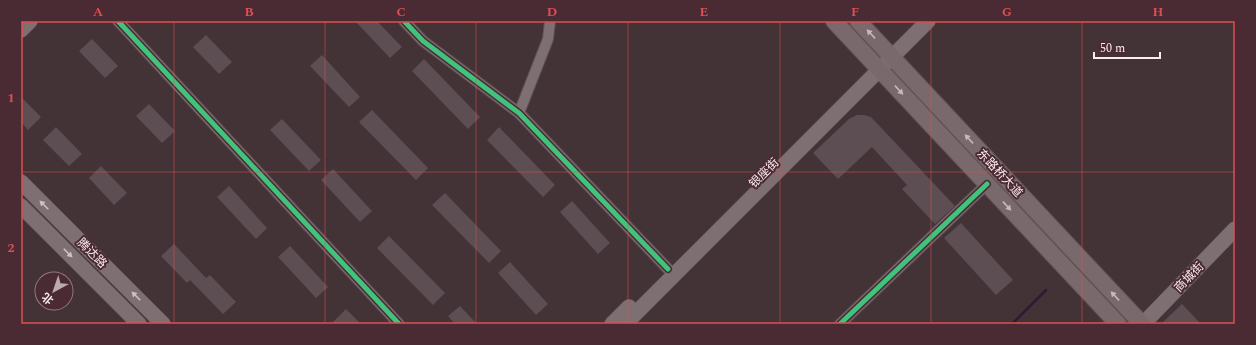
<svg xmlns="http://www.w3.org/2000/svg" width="1256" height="345" viewBox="0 0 1256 345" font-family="Spectral,'Noto Sans SC',serif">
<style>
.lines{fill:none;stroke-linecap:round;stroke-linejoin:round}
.stream{stroke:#2a1c31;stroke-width:2.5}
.building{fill:#5c4e53}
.street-casing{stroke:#5f5255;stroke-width:12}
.secondary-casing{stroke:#5f5255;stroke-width:16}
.primary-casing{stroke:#5f5255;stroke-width:18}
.street{stroke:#7e6f72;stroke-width:10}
.secondary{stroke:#7e6f72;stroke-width:15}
.primary{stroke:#7a696c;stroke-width:16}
.cycleway-casing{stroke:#4a2b33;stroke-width:8}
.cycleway{stroke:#40c37c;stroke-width:5}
.oneway{fill:#c9b8bb}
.oneway2{fill:#d1c0c3}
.grid{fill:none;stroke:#de4f50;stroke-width:1;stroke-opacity:0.55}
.labels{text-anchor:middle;stroke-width:4;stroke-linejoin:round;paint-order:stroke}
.street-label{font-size:12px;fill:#fdecef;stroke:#4a2b33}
.neatline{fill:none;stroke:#de4f50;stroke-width:1.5}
.grid-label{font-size:13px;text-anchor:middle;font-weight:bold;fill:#de4f50}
</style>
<rect width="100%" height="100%" fill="#433236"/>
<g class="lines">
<path class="stream" d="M1012 324 1046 290"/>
</g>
<path class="building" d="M355 21H377L402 47 390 58Z
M206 35 232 62 219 74 193 47Z
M92 39 118 66 105 78 79 51Z
M322 55 360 97 349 107 310 66Z
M424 59 480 117 468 129 412 71Z
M21 97 41 117 28 130 21 122Z
M149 104 175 131 162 143 136 116Z
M372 110 428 168 416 180 359 122Z
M857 115H864L871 117 955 206 935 224 902 189 907 185 872 147 838 179 813 153 849 119Z
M282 119 321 160 309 171 270 130Z
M56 127 82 154 69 166 43 140Z
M499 127 555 185 543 197 487 140Z
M101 166 127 193 114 205 89 178Z
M333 169 372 211 360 222 321 180Z
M229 186 267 228 256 239 217 197Z
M445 193 501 251 489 263 432 205Z
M572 201 610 243 598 254 560 212Z
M961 223 1013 280 996 295 944 238Z
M389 236 445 293 433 305 377 248Z
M174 244 206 278 210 275 236 302 223 314 190 280 187 283 161 256Z
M290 246 328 287 316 298 278 257Z
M510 262 548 304 536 315 498 273Z
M1182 304 1201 324H1161Z
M460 306 477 324H455L448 316Z
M346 309 361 324H331Z"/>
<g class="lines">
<g class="street-casing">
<path id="street" d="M118 21 399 324
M404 21 423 41 519 113 668 269
M519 113 548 39 550 21
M840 324 987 184"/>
</g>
<g class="secondary-casing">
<path id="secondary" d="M21 30 30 21
M21 182 163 324
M21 206 139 324
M612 324 629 307
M625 324 928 21
M1143 324 1235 229"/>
</g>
<g class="primary-casing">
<path id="primary" d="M834 21 1118 324
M858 21 1142 324"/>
</g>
<use href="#street" class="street"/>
<use href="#secondary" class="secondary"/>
<use href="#primary" class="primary"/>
<g class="cycleway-casing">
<path id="cycleway" d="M118 21 399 324
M404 21 423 41 519 113 668 269
M840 324 987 184"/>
</g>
<use href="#cycleway" class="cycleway"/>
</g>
<defs><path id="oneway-solid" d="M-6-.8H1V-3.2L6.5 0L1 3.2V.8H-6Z"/></defs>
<g class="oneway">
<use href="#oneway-solid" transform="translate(871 34) rotate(-133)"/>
<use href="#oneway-solid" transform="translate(899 90) rotate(47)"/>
<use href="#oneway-solid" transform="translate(969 139) rotate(-133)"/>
<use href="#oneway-solid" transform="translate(1007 206) rotate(47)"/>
<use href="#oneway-solid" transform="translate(1115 296) rotate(-133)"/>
</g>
<g class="oneway2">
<use href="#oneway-solid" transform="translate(44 205) rotate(-135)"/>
<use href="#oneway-solid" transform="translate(68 253) rotate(45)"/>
<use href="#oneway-solid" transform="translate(136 296) rotate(-135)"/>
</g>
<path class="grid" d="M174 21V324M325 21V324M476 21V324M628 21V324M780 21V324M931 21V324M1082 21V324M21 172H1235"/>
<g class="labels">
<g class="street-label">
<text transform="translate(764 173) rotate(-45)" y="4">银座街</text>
<text transform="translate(1000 173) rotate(47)" y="4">东路桥大道</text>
<text transform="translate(92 253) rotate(45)" y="4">腾达路</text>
<text transform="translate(1189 277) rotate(-46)" y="4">商城街</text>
</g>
</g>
<rect width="1256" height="345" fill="none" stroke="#4a2b33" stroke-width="44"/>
<g transform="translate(54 291) rotate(220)"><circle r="19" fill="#4a2b33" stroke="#92787e"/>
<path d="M0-3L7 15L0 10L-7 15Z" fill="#bcabae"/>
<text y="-6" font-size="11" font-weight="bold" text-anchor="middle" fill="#fdecef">北</text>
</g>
<path d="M1094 52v6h66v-6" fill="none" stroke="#fdecef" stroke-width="2"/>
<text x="1100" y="52" font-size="12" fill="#fdecef" stroke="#4a2b33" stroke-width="3" paint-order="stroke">50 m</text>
<rect x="22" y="22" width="1212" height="301" class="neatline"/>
<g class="grid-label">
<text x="98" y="16">A</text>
<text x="249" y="16">B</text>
<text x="401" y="16">C</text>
<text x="552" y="16">D</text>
<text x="704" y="16">E</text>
<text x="855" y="16">F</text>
<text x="1007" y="16">G</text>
<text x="1158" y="16">H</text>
<text x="11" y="102">1</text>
<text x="11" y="252">2</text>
</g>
</svg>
